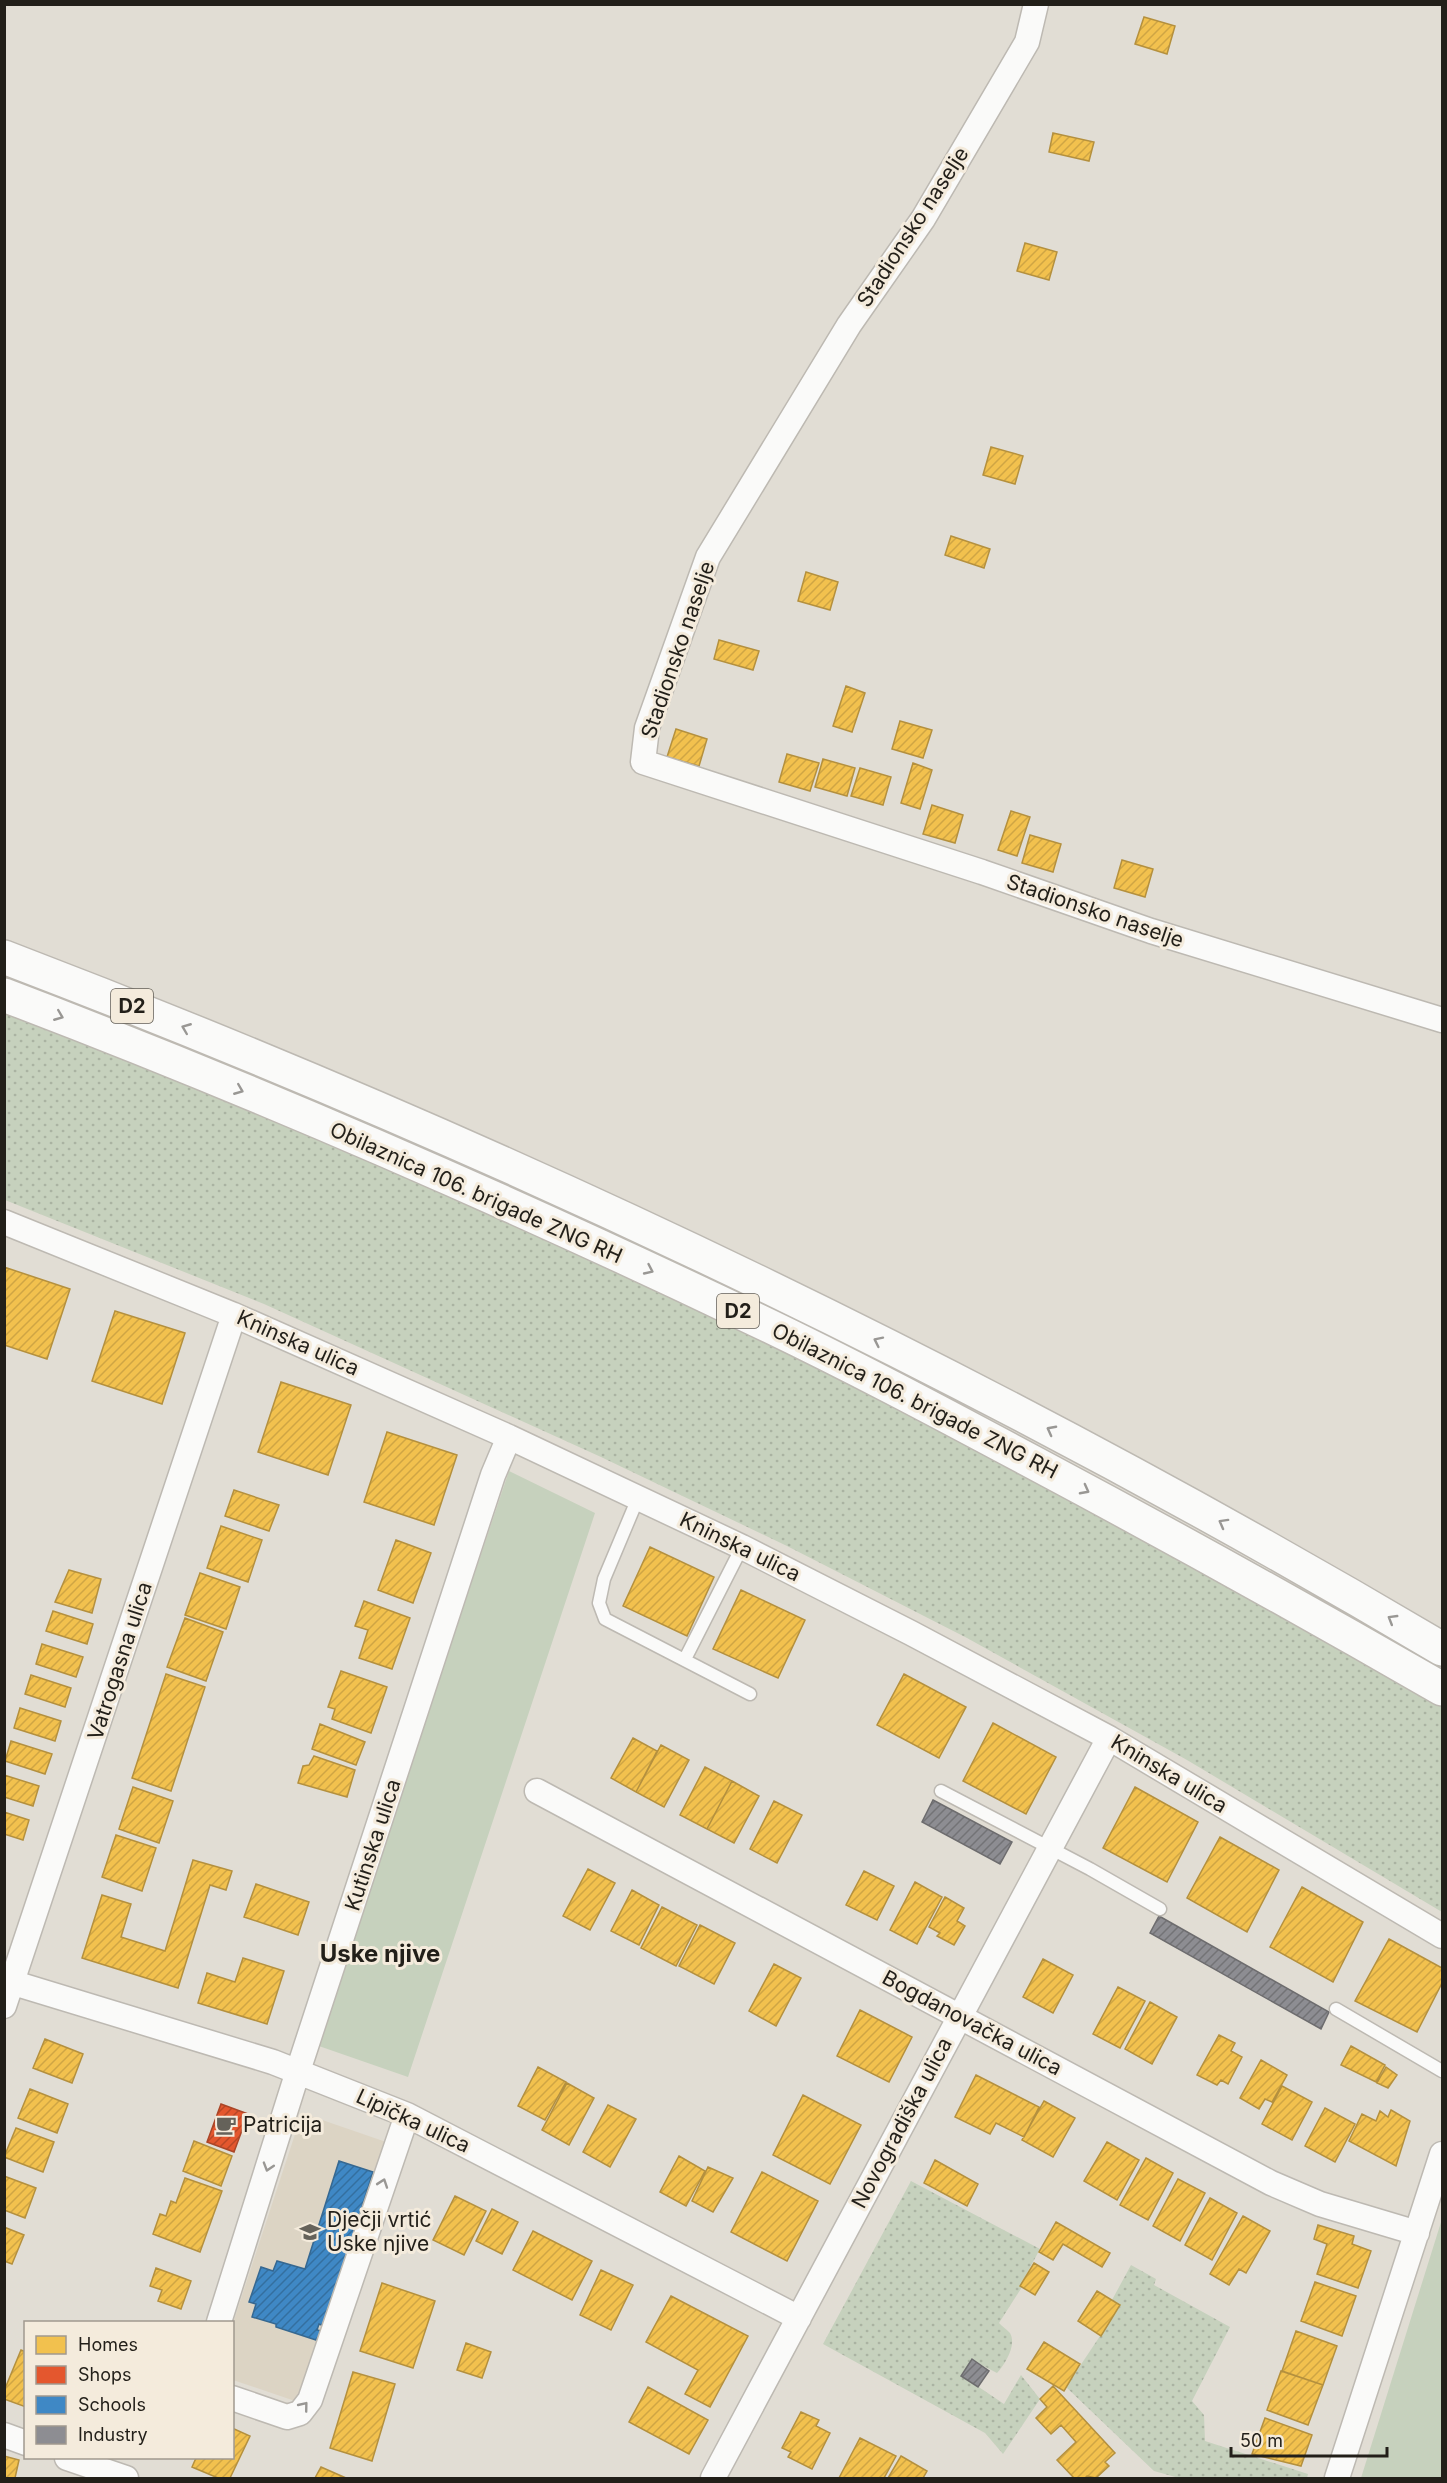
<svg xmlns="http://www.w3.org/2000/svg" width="1447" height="2483" viewBox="0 0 1447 2483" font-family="Inter,sans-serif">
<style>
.built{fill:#dcd4c4}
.grass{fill:url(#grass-dots)}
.park{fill:#c6d1bd}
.homes{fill:url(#homes-hatch);stroke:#b4903e;stroke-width:1.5}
.shops{fill:url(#shops-hatch);stroke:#aa4628;stroke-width:1.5}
.schools{fill:url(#schools-hatch);stroke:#366891;stroke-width:1.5}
.industry{fill:url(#industry-hatch);stroke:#6d6c6e;stroke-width:1.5}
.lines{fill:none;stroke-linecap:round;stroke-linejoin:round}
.service-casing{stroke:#bdb9b2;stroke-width:15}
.minor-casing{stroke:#bdb9b2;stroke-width:27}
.trunk-casing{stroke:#bdb9b2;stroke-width:36}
.service{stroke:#fafaf9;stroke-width:12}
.minor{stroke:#fafaf9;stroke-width:24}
.trunk{stroke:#fafaf9;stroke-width:33}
.oneway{stroke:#999794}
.labels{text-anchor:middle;stroke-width:6;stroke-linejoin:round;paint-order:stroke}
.shield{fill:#f4ebdc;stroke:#615c54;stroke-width:1.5}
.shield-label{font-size:20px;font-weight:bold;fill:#221f19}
.street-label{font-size:21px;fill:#221f19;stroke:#f4ebdc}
.poi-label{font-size:21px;fill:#221f19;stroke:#f4ebdc;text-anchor:start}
.quarter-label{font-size:24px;font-weight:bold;fill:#221f19;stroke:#f4ebdc}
</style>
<defs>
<pattern id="grass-dots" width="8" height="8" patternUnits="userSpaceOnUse" patternTransform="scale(1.5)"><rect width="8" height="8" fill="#c6d1bd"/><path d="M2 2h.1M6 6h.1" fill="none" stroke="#aab3a2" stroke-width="1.8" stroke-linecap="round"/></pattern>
<pattern id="homes-hatch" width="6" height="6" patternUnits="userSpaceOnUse" patternTransform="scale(1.5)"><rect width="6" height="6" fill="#f2c14e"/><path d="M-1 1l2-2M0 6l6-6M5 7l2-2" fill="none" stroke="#cfa544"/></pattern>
<pattern id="shops-hatch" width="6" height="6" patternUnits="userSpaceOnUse" patternTransform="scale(1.5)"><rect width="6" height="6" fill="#e4572e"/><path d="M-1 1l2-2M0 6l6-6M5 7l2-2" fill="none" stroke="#b84726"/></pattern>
<pattern id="schools-hatch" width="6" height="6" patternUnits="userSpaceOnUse" patternTransform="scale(1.5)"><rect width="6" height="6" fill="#3f88c5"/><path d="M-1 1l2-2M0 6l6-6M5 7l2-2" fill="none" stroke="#346f9f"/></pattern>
<pattern id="industry-hatch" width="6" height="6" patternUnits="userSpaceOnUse" patternTransform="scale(1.5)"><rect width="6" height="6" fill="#8d8d92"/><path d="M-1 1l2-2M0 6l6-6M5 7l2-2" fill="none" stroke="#737376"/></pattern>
</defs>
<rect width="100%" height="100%" fill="#e1ddd4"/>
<path class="built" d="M302 2113 386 2142 304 2392 295 2401 233 2380V2323Z"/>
<path class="grass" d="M4 1008 410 1173 836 1371 1442 1704V1912L1187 1760 967 1638 787 1546 601 1457 264 1304 5 1200Z
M911 2181 1040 2249 1020 2286 1022 2287 999 2323C1002 2326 1007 2330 1010 2333 1017 2345 1005 2364 997 2373L972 2360 961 2375 1004 2404 1021 2375 1040 2399 1003 2454 985 2433 823 2344Z
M1131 2265 1156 2279 1154 2285 1230 2327 1192 2401 1204 2415 1205 2441 1308 2474 1307 2478H1179L1154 2471 1066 2387 1120 2306 1112 2300Z"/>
<path class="park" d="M509 1471 595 1513 408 2077 316 2045Z
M1442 2219V2478H1361Z"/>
<path class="homes" d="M1144 17 1175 26 1167 54 1135 44Z
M1053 133 1094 142 1089 161 1049 152Z
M1025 243 1057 252 1049 280 1017 271Z
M991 447 1023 456 1015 484 983 475Z
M951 536 990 549 984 568 945 555Z
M806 572 838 582 830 610 798 601Z
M719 640 759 651 753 670 714 659Z
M846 686 865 693 852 732 833 726Z
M900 721 932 730 923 758 892 749Z
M676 729 707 739 699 766 667 757Z
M787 754 819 763 810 791 779 782Z
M823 759 855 768 847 796 815 787Z
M913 763 932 770 920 809 901 803Z
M860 768 891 777 883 805 851 796Z
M932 805 963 815 955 843 923 834Z
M1011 811 1030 817 1017 856 998 850Z
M1030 835 1061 844 1053 872 1022 863Z
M1122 860 1153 869 1145 897 1114 888Z
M4 1267 70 1289 47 1359 4 1345Z
M115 1311 185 1333 162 1404 92 1381Z
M281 1382 351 1405 328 1475 258 1452Z
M387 1432 457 1455 434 1525 364 1502Z
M234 1490 279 1505 269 1531 225 1516Z
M221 1526 262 1540 248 1582 207 1568Z
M396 1540 431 1553 413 1603 378 1590Z
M650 1547 714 1577 687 1636 623 1606Z
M69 1570 101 1579 92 1613 55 1602Z
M200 1573 240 1587 226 1629 185 1615Z
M741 1590 805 1620 778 1678 713 1649Z
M364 1601 410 1618 392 1669 359 1658 368 1630 355 1626Z
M53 1611 93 1624 87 1644 46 1631Z
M185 1618 223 1632 206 1681 167 1667Z
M42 1644 83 1657 76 1677 36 1664Z
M341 1671 387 1687 371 1733 332 1719 335 1709 328 1707Z
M166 1674 205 1687 171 1791 132 1778Z
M904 1674 966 1707 939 1758 877 1725Z
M31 1675 71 1688 65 1707 25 1694Z
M20 1708 61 1721 55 1741 14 1728Z
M993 1723 1056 1757 1026 1814 963 1781Z
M320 1724 365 1742 356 1765 312 1749Z
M633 1738 657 1751 636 1792 611 1778Z
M11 1741 52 1754 45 1774 5 1761Z
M661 1745 689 1760 664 1807 636 1792Z
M314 1756 355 1770 347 1797 298 1783 303 1766 309 1765Z
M705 1767 732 1781 707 1829 680 1815Z
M4 1775 39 1786 33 1806 4 1797Z
M732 1781 759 1796 734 1843 707 1829Z
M133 1787 173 1801 159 1843 119 1829Z
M1135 1787 1198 1822 1167 1882 1103 1848Z
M774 1801 802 1815 777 1863 750 1849Z
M4 1812 29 1820 23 1840 4 1834Z
M116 1835 156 1848 142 1891 102 1877Z
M1220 1837 1279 1870 1247 1932 1187 1898Z
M193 1860 232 1871 226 1890 210 1885 178 1988 82 1958 102 1895 131 1904 121 1937 165 1951Z
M588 1869 615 1883 590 1930 563 1916Z
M864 1871 894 1886 877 1920 846 1905Z
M915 1882 942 1897 917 1944 890 1930Z
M256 1884 309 1902 298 1935 244 1917Z
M1302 1887 1363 1922 1333 1982 1270 1947Z
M632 1890 659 1905 639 1945 611 1931Z
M945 1897 964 1908 957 1921 965 1926 954 1945 937 1936 940 1933 929 1927Z
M662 1907 697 1925 676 1966 641 1948Z
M700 1925 735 1943 714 1984 679 1966Z
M1389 1939 1442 1968V1983L1417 2032 1355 2001Z
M243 1958 284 1971 267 2024 198 2003 207 1973 235 1982Z
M1043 1959 1073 1975 1053 2013 1023 1997Z
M774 1964 801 1978 776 2026 749 2011Z
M1118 1987 1145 2001 1120 2048 1093 2034Z
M1150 2002 1177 2017 1152 2064 1125 2049Z
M860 2010 912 2037 889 2082 837 2056Z
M1219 2035 1235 2043 1231 2051 1242 2057 1228 2084 1221 2080 1217 2085 1197 2075Z
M45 2039 83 2054 72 2083 33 2068Z
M1351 2046 1385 2065 1376 2082 1341 2065Z
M1261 2060 1287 2075 1272 2102 1265 2099 1259 2109 1240 2098Z
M538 2067 566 2082 545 2120 518 2106Z
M1386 2067 1397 2075 1388 2088 1377 2083Z
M976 2075 1039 2107 1024 2137 996 2123 990 2134 955 2117Z
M567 2083 594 2098 569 2145 542 2130Z
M1282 2086 1312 2102 1292 2140 1262 2124Z
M30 2089 68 2104 57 2133 18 2118Z
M803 2095 861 2125 830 2184 773 2155Z
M1044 2101 1075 2118 1053 2157 1022 2140Z
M608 2105 636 2119 610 2167 583 2152Z
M1325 2108 1355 2124 1335 2162 1305 2146Z
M1391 2110 1410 2121 1396 2166 1349 2141 1362 2114 1376 2121 1380 2111 1388 2117Z
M16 2128 54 2142 43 2172 4 2157Z
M194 2141 232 2156 221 2186 183 2171Z
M1107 2142 1139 2160 1117 2200 1084 2181Z
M679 2156 705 2171 686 2206 660 2192Z
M1146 2158 1173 2173 1148 2220 1120 2205Z
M935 2160 978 2184 967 2206 924 2183Z
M708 2167 733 2178 713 2212 692 2201Z
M762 2172 818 2201 787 2261 731 2232Z
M4 2176 36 2188 25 2218 4 2210Z
M185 2178 222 2191 200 2252 153 2234 160 2214 166 2216 171 2201 176 2203Z
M1178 2179 1205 2193 1180 2241 1153 2226Z
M455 2196 486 2211 464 2255 433 2240Z
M1210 2198 1237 2213 1212 2260 1185 2245Z
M492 2209 518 2222 502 2254 476 2241Z
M1243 2216 1270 2231 1246 2273 1239 2269 1229 2285 1210 2274Z
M1056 2222 1110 2253 1102 2267 1063 2244 1053 2260 1039 2252Z
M1318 2225 1354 2236 1352 2244 1371 2251 1358 2288 1317 2274 1327 2244 1314 2239Z
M4 2227 24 2235 12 2264 4 2261Z
M533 2231 592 2261 572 2300 513 2270Z
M1034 2263 1049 2272 1035 2295 1020 2286Z
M156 2268 191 2281 181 2309 158 2301 162 2290 150 2286Z
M601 2270 633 2285 611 2330 580 2315Z
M1315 2282 1356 2296 1342 2336 1301 2321Z
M382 2283 435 2301 413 2368 360 2351Z
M1097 2291 1120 2305 1101 2336 1078 2321Z
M671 2296 748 2336 710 2407 685 2394 698 2370 646 2342Z
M1296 2331 1337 2346 1323 2385 1282 2371Z
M1044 2342 1080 2364 1064 2391 1027 2369Z
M466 2343 491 2352 482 2378 457 2370Z
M21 2350 26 2352V2407L4 2399V2391Z
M1281 2371 1323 2385 1308 2425 1267 2410Z
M353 2372 395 2384 372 2461 330 2448Z
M1053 2386 1115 2453 1105 2462 1109 2466 1096 2478 1087 2476 1085 2478H1074L1057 2460 1076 2442 1061 2425 1051 2434 1036 2418 1047 2407 1040 2399Z
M648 2387 708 2420 689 2454 629 2422Z
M801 2412 819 2420 816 2426 830 2433 812 2469 788 2457 791 2452 782 2448Z
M1265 2418 1312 2435 1301 2466 1252 2454Z
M232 2428 250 2436 230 2478H218L192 2467 196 2458H232Z
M860 2438 896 2456 884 2478H839Z
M4 2456 19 2460 15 2478H4Z
M901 2456 927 2471 923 2478H888Z
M321 2467 346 2478H315Z"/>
<path class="shops" d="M221 2104 248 2114 234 2152 207 2142Z"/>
<path class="schools" d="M339 2161 373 2172 324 2326 319 2324 317 2330 322 2331 319 2341 276 2327V2324L252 2317 256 2304 249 2302 261 2267 273 2271 277 2261 305 2269Z"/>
<path class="industry" d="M933 1800 1012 1842 1000 1864 922 1822Z
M1159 1916 1329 2012 1321 2029 1150 1933Z
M972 2359 989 2371 978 2387 961 2376Z"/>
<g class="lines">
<g class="service-casing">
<path id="service" d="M638 1498 604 1579 599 1603 605 1619 750 1694
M685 1659 742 1547
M941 1791 1090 1869 1160 1909
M1336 2009 1442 2071"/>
</g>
<g class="minor-casing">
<path id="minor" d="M1036 4 1027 42 923 219 849 325 708 557 647 728 643 762 982 872 1151 931 1442 1020
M4 1222 234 1315 509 1437 742 1547 911 1633 1109 1738 1442 1936
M537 1791 1271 2183 1320 2204 1417 2233
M4 1980 273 2062 407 2115 799 2318
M4 2006 234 1315
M219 2322 298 2071 493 1475 509 1437
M232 2398 287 2417 300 2413 310 2400 407 2115
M4 2435 26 2443
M67 2458 126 2478
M713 2478 1109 1738
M1337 2478 1442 2154"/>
</g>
<g class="trunk-casing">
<path id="trunk" d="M4 957C502 1147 985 1378 1442 1649
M4 995C254 1090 501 1198 742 1313 844 1361 943 1414 1042 1467 1177 1539 1310 1613 1442 1689"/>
</g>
<use href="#service" class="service"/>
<use href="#minor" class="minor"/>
<use href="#trunk" class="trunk"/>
</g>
<defs><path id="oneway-chevron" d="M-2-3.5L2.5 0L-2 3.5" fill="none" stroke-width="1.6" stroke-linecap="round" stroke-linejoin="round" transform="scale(1.5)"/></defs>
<g class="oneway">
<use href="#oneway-chevron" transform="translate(59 1016) rotate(22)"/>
<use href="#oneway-chevron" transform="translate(186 1028) rotate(-158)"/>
<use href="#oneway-chevron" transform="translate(239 1090) rotate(22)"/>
<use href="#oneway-chevron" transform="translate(649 1270) rotate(25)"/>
<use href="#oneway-chevron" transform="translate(878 1341) rotate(-154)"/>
<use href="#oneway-chevron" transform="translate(1051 1430) rotate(-152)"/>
<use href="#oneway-chevron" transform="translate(1085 1490) rotate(28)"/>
<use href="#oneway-chevron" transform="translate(1223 1523) rotate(-151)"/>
<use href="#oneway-chevron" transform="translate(1392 1619) rotate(-149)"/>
<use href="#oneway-chevron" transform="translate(268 2167) rotate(107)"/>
<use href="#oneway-chevron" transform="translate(383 2183) rotate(-71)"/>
<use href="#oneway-chevron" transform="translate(304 2406) rotate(-51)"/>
</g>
<defs>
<g id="cafe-bare" transform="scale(1.62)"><path d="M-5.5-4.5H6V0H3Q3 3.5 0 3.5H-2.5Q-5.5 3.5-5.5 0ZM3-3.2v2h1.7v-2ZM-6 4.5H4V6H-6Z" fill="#65625a" stroke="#f4ebdc" stroke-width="2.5" paint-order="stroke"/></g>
<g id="school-bare" transform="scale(1.62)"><path d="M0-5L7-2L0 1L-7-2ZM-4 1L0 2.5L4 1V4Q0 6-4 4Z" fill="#65625a" stroke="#f4ebdc" stroke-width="2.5" paint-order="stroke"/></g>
</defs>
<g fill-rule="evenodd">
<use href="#cafe-bare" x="226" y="2125"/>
<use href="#school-bare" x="310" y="2232"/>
</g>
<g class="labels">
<g class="shield">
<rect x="111" y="989" width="42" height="34" rx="4.5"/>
<rect x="717" y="1294" width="42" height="34" rx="4.5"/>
</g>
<g class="shield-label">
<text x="132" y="1013">D2</text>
<text x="738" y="1318">D2</text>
</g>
<g class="street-label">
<text transform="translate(913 227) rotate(-57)" y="7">Stadionsko naselje</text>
<text transform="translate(678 650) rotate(-71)" y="7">Stadionsko naselje</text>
<text transform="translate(1095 911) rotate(19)" y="7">Stadionsko naselje</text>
<text transform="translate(476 1193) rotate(24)" y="7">Obilaznica 106. brigade ZNG RH</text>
<text transform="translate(298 1343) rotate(24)" y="7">Kninska ulica</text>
<text transform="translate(915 1401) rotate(27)" y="7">Obilaznica 106. brigade ZNG RH</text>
<text transform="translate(740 1547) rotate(26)" y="7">Kninska ulica</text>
<text transform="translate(120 1661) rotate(-72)" y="7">Vatrogasna ulica</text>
<text transform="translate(1169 1774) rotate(31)" y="7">Kninska ulica</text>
<text transform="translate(373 1845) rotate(-72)" y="7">Kutinska ulica</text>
<text transform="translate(972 2023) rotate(28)" y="7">Bogdanovačka ulica</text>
<text transform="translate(413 2121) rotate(25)" y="7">Lipička ulica</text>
<text transform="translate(902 2123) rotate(-62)" y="7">Novogradiška ulica</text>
</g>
<g class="poi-label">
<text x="243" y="2132">Patricija</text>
<text x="327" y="2227">Dječji vrtić<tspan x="327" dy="24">Uske njive</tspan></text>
</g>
<g class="quarter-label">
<text x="380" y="1962">Uske njive</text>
</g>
</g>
<rect width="1447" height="2483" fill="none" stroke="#221f19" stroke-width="12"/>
<rect x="24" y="2321" width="210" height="138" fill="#f4ebdc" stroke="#a0998e" stroke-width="1.5"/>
<rect x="36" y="2336" width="30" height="18" fill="#f2c14e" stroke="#a0998e" stroke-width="1.5"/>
<text x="78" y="2351" font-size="18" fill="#221f19">Homes</text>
<rect x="36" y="2366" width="30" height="18" fill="#e4572e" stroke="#a0998e" stroke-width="1.5"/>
<text x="78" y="2381" font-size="18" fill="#221f19">Shops</text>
<rect x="36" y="2396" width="30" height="18" fill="#3f88c5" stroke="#a0998e" stroke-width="1.5"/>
<text x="78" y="2411" font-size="18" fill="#221f19">Schools</text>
<rect x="36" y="2426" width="30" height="18" fill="#8d8d92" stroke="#a0998e" stroke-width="1.5"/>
<text x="78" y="2441" font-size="18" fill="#221f19">Industry</text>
<path d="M1231 2447v9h156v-9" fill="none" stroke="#221f19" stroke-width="3"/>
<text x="1240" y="2447" font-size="18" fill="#221f19" stroke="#f4ebdc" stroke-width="4.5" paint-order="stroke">50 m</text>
</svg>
